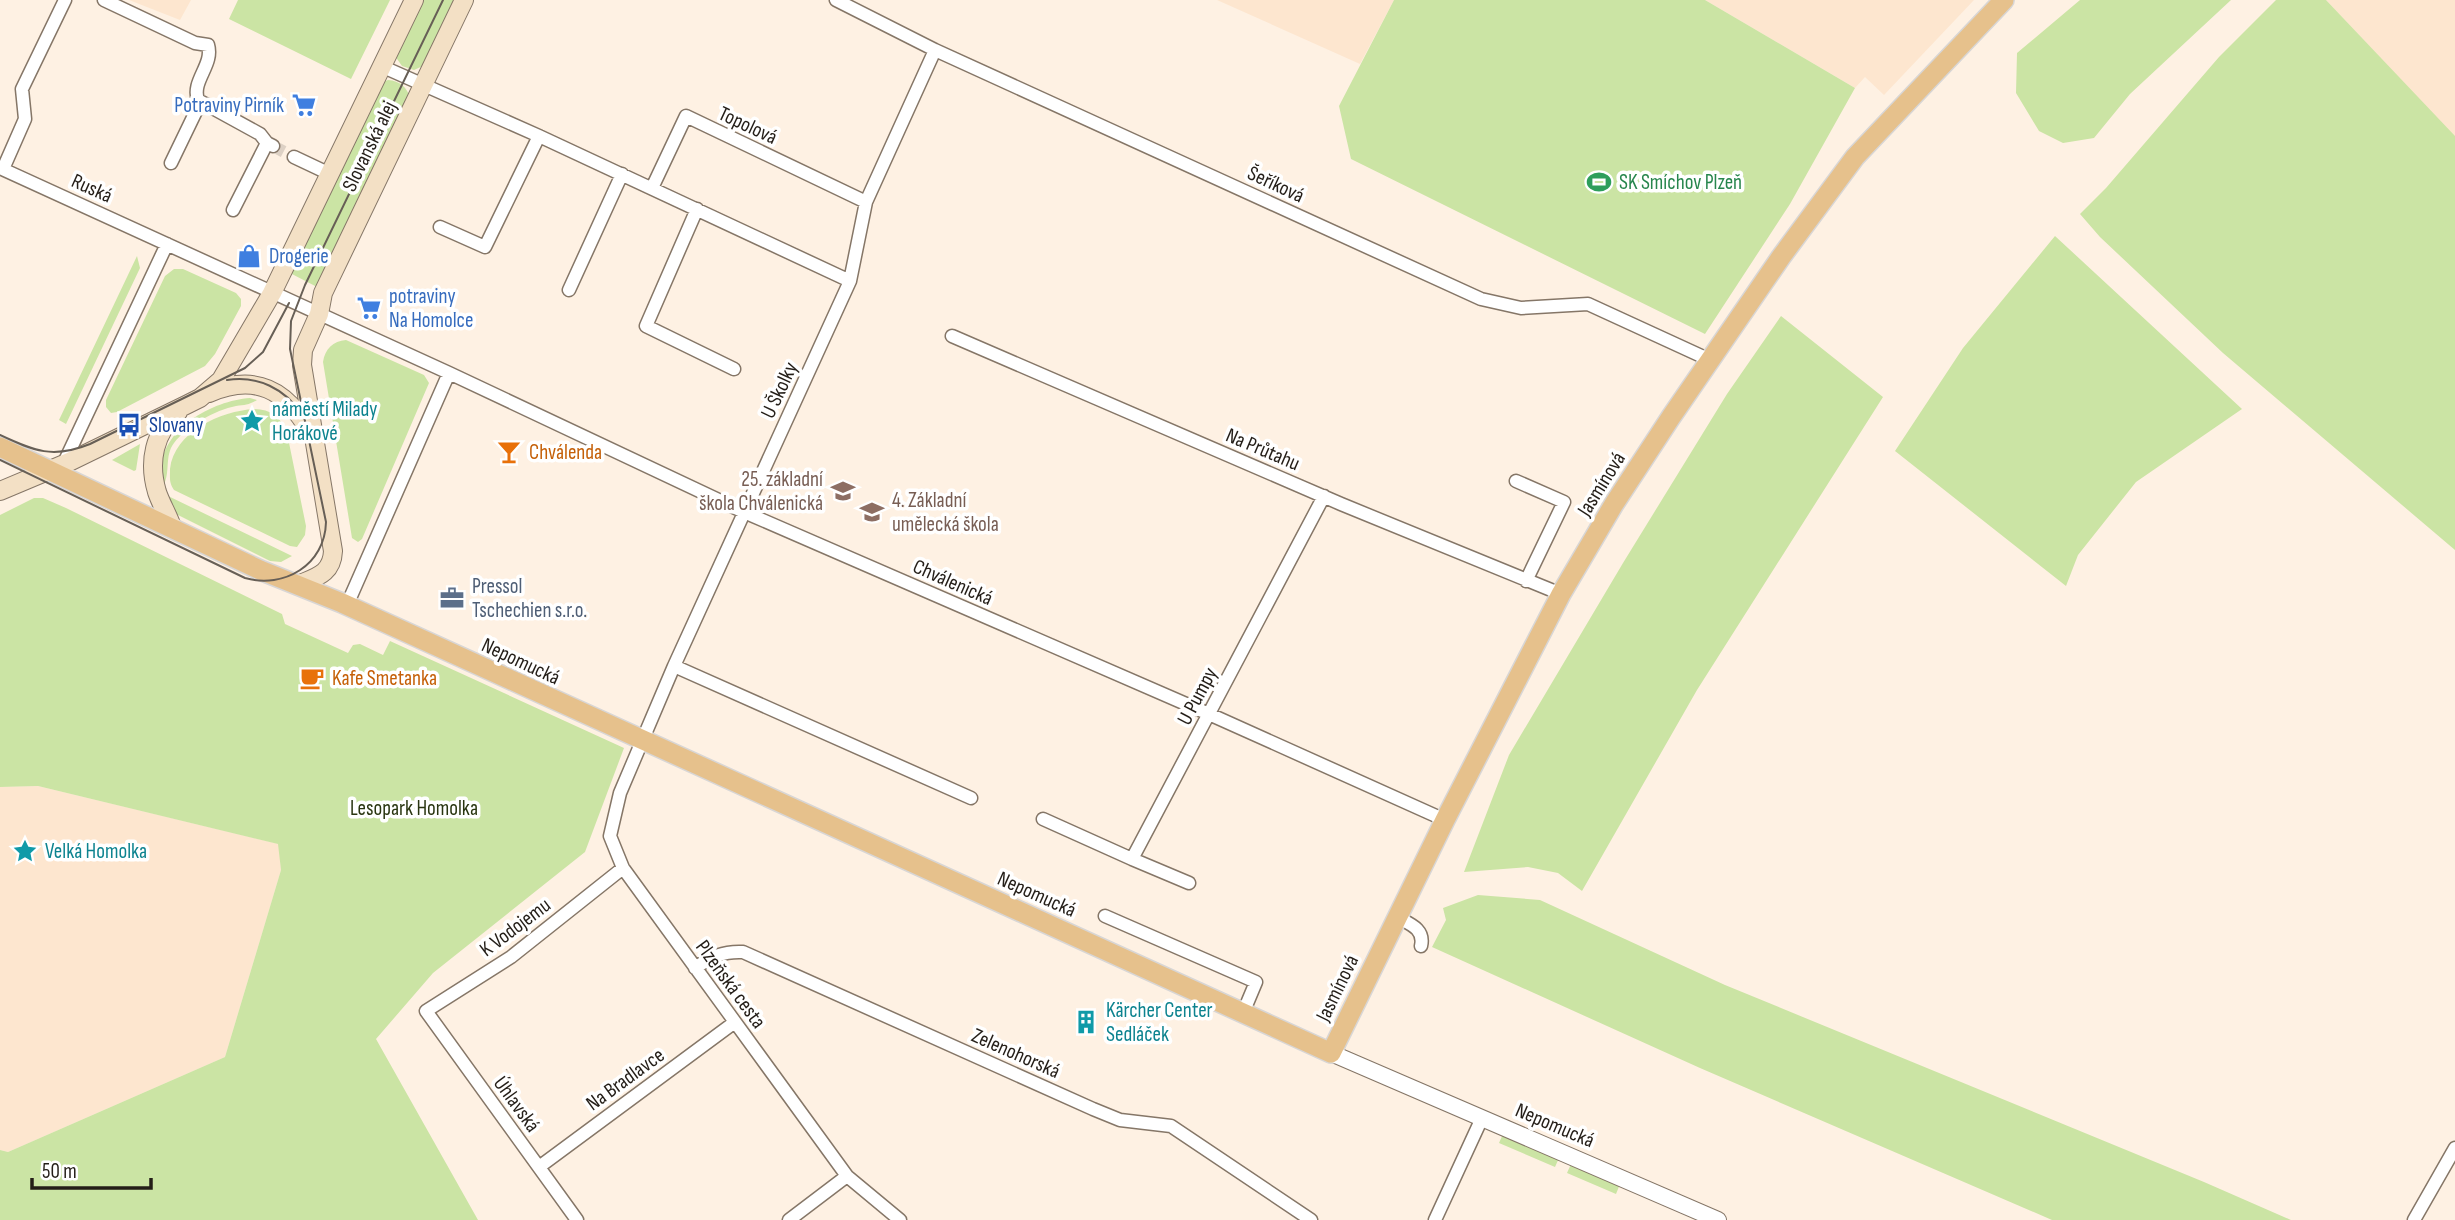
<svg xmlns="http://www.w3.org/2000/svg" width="2455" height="1220" viewBox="0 0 2455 1220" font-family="'Sofia Sans Condensed',sans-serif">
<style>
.built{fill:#fde6cf}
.green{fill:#cbe4a4}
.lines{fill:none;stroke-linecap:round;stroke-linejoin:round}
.minor-tunnel{stroke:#ddd1c5;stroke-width:12;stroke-dasharray:12 6;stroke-linecap:butt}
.minor-casing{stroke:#857667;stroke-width:15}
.tertiary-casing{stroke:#857667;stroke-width:18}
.secondary-casing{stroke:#857667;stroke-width:20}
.primary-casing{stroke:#d8d6d5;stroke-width:22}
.minor{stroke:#fff;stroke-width:12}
.tertiary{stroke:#fff;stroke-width:16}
.secondary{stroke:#f3e0c5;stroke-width:18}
.primary{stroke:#e6c18c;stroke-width:19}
.tram{stroke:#675f56;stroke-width:2}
.labels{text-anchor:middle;stroke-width:7;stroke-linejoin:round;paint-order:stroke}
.shop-label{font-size:21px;fill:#366cbe;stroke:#fff;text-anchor:start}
.street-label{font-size:21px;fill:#241e18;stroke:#fff}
.leisure-label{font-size:21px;fill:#27864d;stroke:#fff;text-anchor:start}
.culture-label{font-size:21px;fill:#0d838f;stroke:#fff;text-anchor:start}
.transit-label{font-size:21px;fill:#164399;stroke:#fff;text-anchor:start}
.food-label{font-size:21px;fill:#c56008;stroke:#fff;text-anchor:start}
.education-label{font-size:21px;fill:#785e54;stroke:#fff;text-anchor:end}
.service-label{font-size:21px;fill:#4e5e75;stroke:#fff;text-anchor:start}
.park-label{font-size:21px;fill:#293510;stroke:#fff}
</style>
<rect width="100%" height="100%" fill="#fef1e3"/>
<path class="built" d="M129 0H191L180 20Z
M1217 0H1394L1360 64Z
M1705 0H1974L1884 95 1865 77 1855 88Z
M2326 0H2455V137Z
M38 786 279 844 281 870 225 1057 8 1152 0 1150V787Z"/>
<path class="green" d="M238 0H390L351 79 229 19Z
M419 0H455L425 65 414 70 402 66 395 56Z
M1394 0H1705L1855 88 1790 204 1705 334 1351 159 1339 106Z
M2080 0H2231L2130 94 2094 138 2063 143 2039 131 2016 93 2017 53Z
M2276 0H2326L2455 136V550L2223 353 2100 237 2080 214 2106 188 2219 57Z
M388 80C400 81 407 87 410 98L319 288 288 272 383 82Z
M2055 236 2242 409 2136 482 2078 555 2066 586 1895 451 1963 348Z
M137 256 140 268 66 424 59 420Z
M174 269H183L236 293 241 299V306L215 354 205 366 117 412 111 413 106 407V400L165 276Z
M1781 316 1883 397 1697 690 1582 891 1558 873 1528 867 1464 872 1509 755 1623 563 1727 394Z
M346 340 424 375 429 383 362 539 358 542 352 538 323 362C325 349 333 341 346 340Z
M250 398 257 400C249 405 245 405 236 406 215 410 187 426 174 443 164 456 171 473 163 486 149 436 208 401 250 398Z
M254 409C271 409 281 417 287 433L306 526 305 535 297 547 290 546 174 490C169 483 170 478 170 469 174 432 221 411 254 409Z
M140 444 136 470 134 471 112 460Z
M164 494 292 556 281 562 270 561 176 514Z
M34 498H43L66 508 282 614 285 624 348 653 353 645 360 644 383 655 390 641 624 748 585 852 433 973 376 1039 478 1220H0V1150L8 1152 225 1057 281 870 278 844 38 786 0 787V515Z
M1478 895 1540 900 1725 985 2204 1182 2291 1220H2052L1700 1068 1432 947 1446 920 1443 908Z
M1503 1134 1559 1158 1555 1167 1499 1143Z
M1571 1164 1620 1184 1616 1194 1567 1173Z"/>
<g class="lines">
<path class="minor-tunnel" d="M273 146 294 157"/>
<g class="minor-casing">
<path id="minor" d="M104 0 195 43 208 45C214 65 191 81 198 100L260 134 267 143 273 146
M836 0 935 50 1481 299 1521 308 1588 304 1710 360
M381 66 539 136 850 281
M294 157 330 174
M171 163 200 103
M0 168 449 373 744 512 1209 714 1445 820
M3 169 25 119 22 89 65 0
M652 188 686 116 866 202
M697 209 646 326 734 369
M233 210 267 143
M440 227 485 247 539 136
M569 290 622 174
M952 336 1341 504 1561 594
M63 465 167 244
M1516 481 1564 502 1526 581
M347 605 449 373
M674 666 971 798
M1043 819 1132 859
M1189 883 1132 859 1324 496
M1105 916 1256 982 1243 1013
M1397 917C1410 924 1425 929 1421 946
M695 968C711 957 723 951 743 952L1093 1109 1120 1120 1171 1126 1311 1220
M539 1167 735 1022
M577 1220 426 1011 511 957 623 868
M789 1220 847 1176
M900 1220 847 1176 623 868 610 836 620 793 674 666 850 281 866 202 935 50
M1435 1220 1482 1118
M2414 1220 2455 1148"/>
</g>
<g class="tertiary-casing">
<path id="tertiary" d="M1331 1053 1718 1220"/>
</g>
<g class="secondary-casing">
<path id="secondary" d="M209 393C255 373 286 389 310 432
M0 491 69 462 186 405 200 398 221 380 272 293 414 0
M172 527C168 515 161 504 157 492 148 462 154 432 178 412
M298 585C316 577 332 574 333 551L302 365 303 350 319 314 323 293 464 0"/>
</g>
<g class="primary-casing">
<path id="primary" d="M0 447 260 570 342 603 1331 1053 1445 820 1561 594 1614 504 1671 417 1781 257 1855 157 2004 0"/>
</g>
<use href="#minor" class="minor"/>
<use href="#tertiary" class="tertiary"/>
<use href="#secondary" class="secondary"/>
<use href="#primary" class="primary"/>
<path class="tram" d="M227 380C257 375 286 389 301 414
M0 435C34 451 53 459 90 444L245 368 263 352 289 303
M0 460 245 578C284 589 325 565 326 522L290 349 291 321 305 285 443 0"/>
</g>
<defs>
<g id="supermarket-bare" transform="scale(1.89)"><path d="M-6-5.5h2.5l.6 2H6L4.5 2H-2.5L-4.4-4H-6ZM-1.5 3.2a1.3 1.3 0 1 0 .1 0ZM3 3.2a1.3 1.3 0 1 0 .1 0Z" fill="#3f7fe0" stroke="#fff" stroke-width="2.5" paint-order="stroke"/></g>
<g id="stadium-bare" transform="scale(1.89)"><path d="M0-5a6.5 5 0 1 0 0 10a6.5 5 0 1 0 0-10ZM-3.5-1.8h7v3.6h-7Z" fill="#2e9e5b" stroke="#fff" stroke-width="2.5" paint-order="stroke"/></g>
<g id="shop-bare" transform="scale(1.89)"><path d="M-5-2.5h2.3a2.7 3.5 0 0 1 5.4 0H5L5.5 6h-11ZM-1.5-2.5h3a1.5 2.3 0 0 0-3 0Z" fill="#3f7fe0" stroke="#fff" stroke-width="2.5" paint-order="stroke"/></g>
<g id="sight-bare" transform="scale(1.89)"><path d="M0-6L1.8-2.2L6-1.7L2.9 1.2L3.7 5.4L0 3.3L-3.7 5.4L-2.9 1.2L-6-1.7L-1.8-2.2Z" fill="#0f9aa8" stroke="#fff" stroke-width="2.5" paint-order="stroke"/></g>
<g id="bus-bare" transform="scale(1.89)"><path d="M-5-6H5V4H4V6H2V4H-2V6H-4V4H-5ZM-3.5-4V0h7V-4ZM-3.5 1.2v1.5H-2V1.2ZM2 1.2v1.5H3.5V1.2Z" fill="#1a4fb4" stroke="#fff" stroke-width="2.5" paint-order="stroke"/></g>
<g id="bar-bare" transform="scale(1.89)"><path d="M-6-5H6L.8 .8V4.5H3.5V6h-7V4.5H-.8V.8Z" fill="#e8710a" stroke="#fff" stroke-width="2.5" paint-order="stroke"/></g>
<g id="school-bare" transform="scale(1.89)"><path d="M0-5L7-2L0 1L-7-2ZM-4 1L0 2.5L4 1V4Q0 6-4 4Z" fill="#8d6e63" stroke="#fff" stroke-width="2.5" paint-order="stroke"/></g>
<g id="office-bare" transform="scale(1.89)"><path d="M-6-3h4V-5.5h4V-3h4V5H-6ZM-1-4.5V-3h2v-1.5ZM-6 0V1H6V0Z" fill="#5c6f8a" stroke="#fff" stroke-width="2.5" paint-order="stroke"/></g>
<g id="cafe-bare" transform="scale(1.89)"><path d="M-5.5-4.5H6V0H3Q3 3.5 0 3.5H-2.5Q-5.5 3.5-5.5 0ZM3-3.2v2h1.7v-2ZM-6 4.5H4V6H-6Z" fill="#e8710a" stroke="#fff" stroke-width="2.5" paint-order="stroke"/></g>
<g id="building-bare" transform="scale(1.89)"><path d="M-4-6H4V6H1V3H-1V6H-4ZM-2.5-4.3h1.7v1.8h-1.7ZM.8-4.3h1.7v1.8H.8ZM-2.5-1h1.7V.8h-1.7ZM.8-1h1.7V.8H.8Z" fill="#0f9aa8" stroke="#fff" stroke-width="2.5" paint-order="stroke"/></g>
</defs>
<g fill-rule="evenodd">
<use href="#supermarket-bare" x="304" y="105"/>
<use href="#stadium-bare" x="1599" y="182"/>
<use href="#shop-bare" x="249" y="256"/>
<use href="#supermarket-bare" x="369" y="308"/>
<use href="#sight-bare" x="252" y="421"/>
<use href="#bus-bare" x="129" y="425"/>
<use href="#bar-bare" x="509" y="452"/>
<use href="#school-bare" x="843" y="491"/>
<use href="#school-bare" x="872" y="512"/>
<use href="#office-bare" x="452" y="598"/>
<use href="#cafe-bare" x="312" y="678"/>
<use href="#sight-bare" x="25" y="851"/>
<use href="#building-bare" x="1086" y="1022"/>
</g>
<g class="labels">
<g class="shop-label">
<text x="284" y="112" text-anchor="end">Potraviny Pirník</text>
<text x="269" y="263">Drogerie</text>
<text x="389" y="303">potraviny<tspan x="389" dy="24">Na Homolce</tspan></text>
</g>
<g class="street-label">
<text transform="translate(748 125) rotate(25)" y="7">Topolová</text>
<text transform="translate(369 146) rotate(-64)" y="7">Slovanská alej</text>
<text transform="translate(1276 184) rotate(25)" y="7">Šeříková</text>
<text transform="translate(92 188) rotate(24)" y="7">Ruská</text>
<text transform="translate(779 390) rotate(-65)" y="7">U Školky</text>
<text transform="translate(1263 449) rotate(23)" y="7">Na Průtahu</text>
<text transform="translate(1601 484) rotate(-58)" y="7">Jasmínová</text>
<text transform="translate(953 582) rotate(24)" y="7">Chválenická</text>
<text transform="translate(521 661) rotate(25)" y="7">Nepomucká</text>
<text transform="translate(1197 696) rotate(-62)" y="7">U Pumpy</text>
<text transform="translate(1037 894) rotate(24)" y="7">Nepomucká</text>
<text transform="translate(515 927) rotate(-37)" y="7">K Vodojemu</text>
<text transform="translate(731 984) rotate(54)" y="7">Plzeňská cesta</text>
<text transform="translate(1337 988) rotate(-64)" y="7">Jasmínová</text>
<text transform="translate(1016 1053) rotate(24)" y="7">Zelenohorská</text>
<text transform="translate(625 1079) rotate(-36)" y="7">Na Bradlavce</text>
<text transform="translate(517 1104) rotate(54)" y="7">Úhlavská</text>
<text transform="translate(1555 1125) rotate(23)" y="7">Nepomucká</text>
</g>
<g class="leisure-label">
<text x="1619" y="189">SK Smíchov Plzeň</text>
</g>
<g class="culture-label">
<text x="272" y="416">náměstí Milady<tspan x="272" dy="24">Horákové</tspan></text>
<text x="45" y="858">Velká Homolka</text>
<text x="1106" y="1017">Kärcher Center<tspan x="1106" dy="24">Sedláček</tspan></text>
</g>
<g class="transit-label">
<text x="149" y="432">Slovany</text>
</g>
<g class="food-label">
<text x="529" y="459">Chválenda</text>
<text x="332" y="685">Kafe Smetanka</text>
</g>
<g class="education-label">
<text x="823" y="486">25. základní<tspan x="823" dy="24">škola Chválenická</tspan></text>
<text x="892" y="507" text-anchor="start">4. Základní<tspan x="892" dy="24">umělecká škola</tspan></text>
</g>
<g class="service-label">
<text x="472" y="593">Pressol<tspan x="472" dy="24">Tschechien s.r.o.</tspan></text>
</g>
<g class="park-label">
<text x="414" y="815">Lesopark Homolka</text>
</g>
</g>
<path d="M32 1178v10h119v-10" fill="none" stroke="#241e18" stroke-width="3.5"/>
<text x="42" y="1178" font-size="21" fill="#241e18" stroke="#ffffff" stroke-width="5" paint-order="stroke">50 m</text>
</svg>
